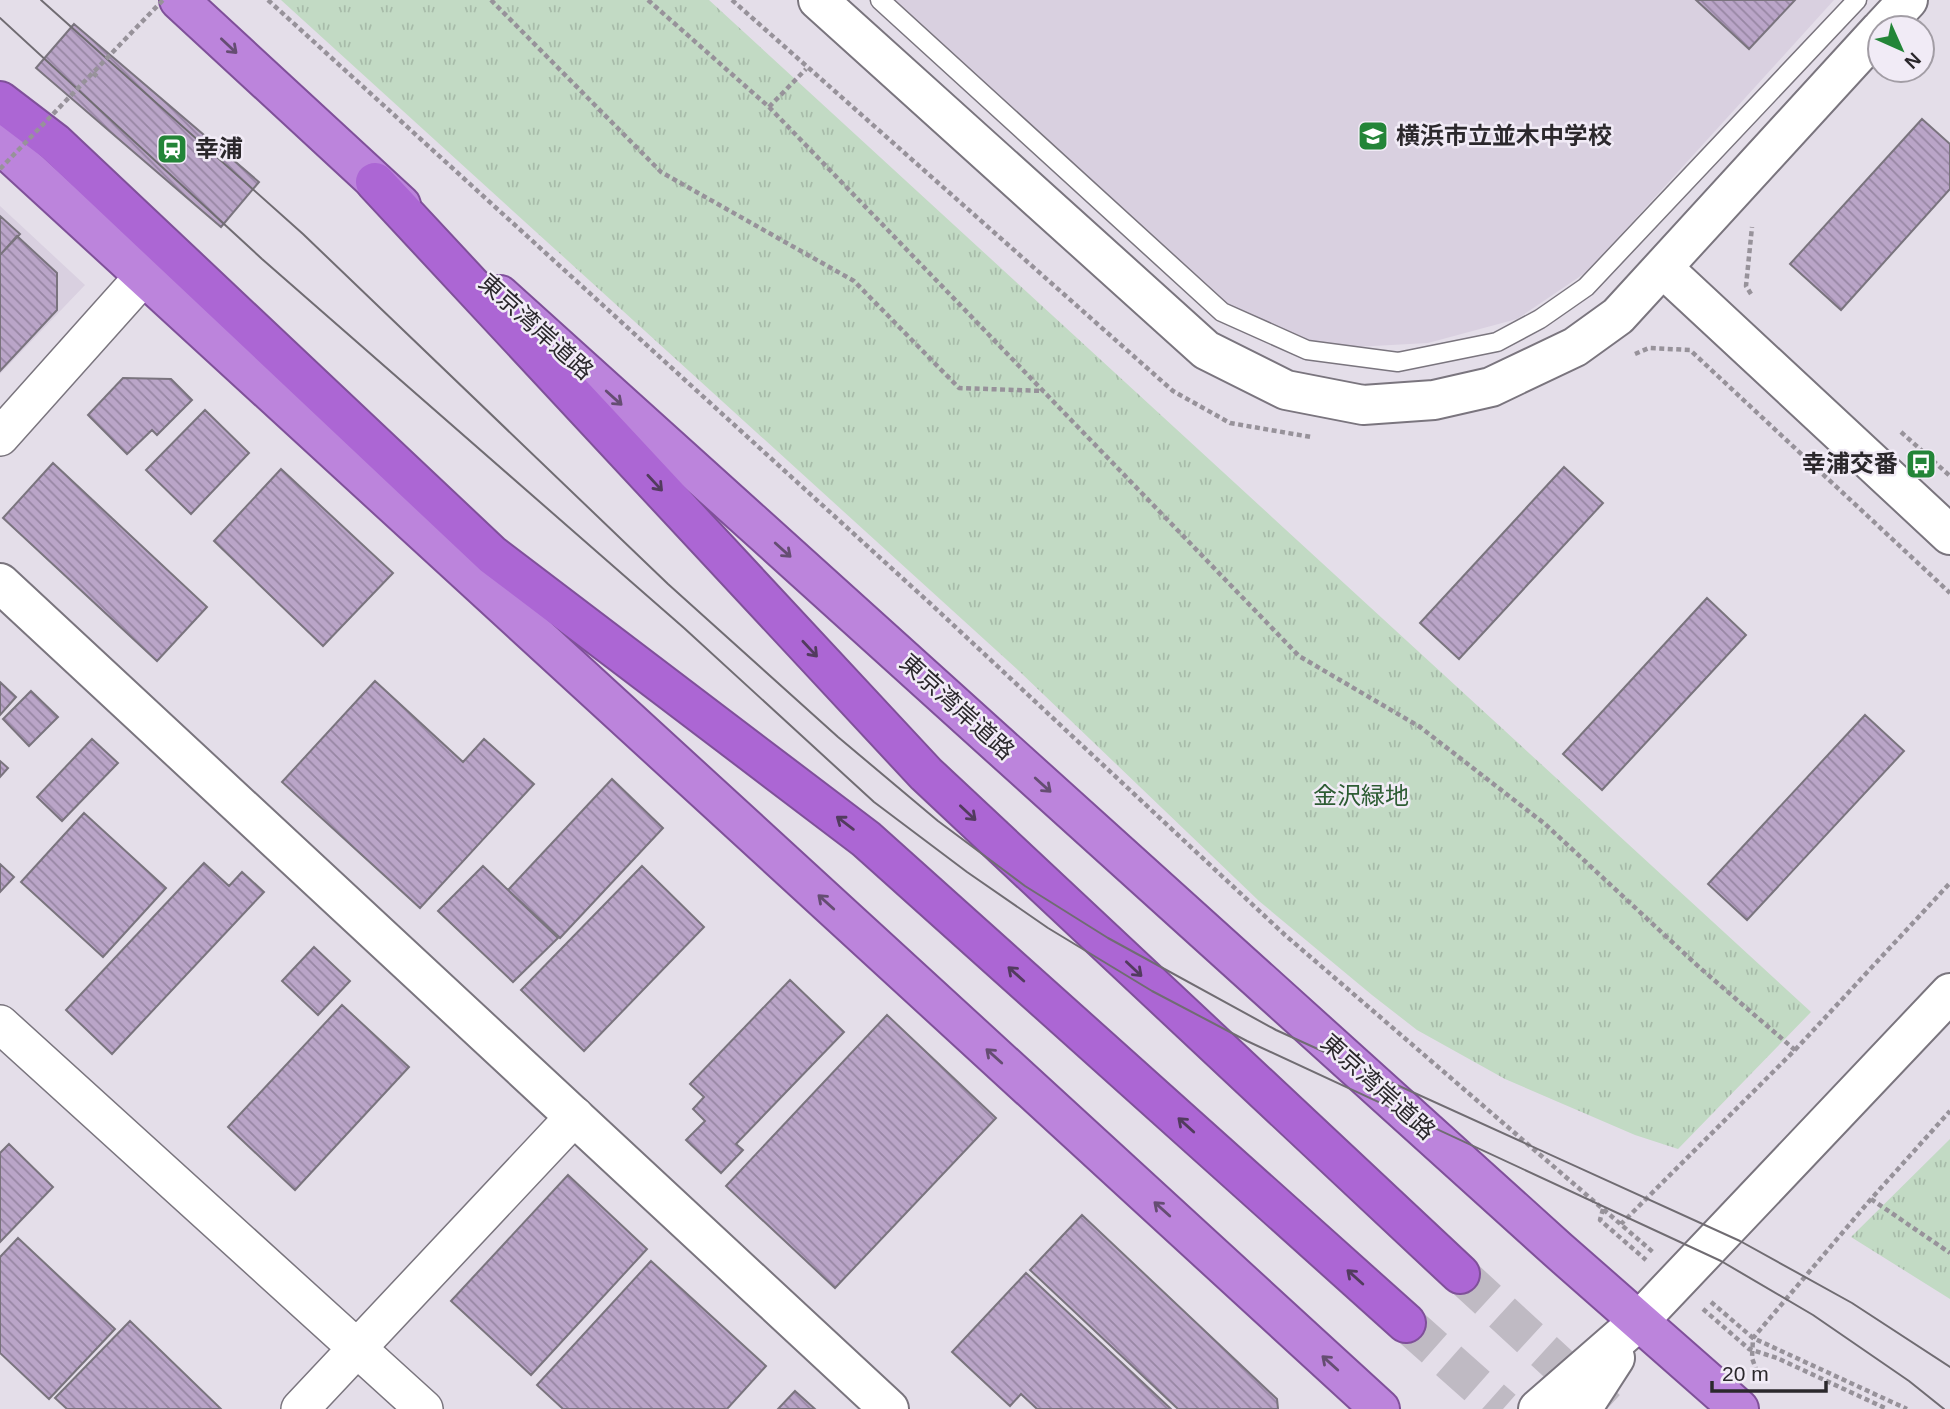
<svg xmlns="http://www.w3.org/2000/svg" width="1950" height="1409" viewBox="0 0 1950 1409" font-family="Helvetica,'Noto Sans JP',sans-serif">
<style>
.built{fill:#d9d0e0}
.park{fill:url(#park-tufts)}
.building{fill:url(#building-back-hatch);stroke:#7a747e;stroke-width:2}
.lines{fill:none;stroke-linecap:round;stroke-linejoin:round}
.motorway-tunnel{stroke:#bfbac3;stroke-width:38;stroke-dasharray:38 19;stroke-linecap:butt}
.service-casing{stroke:#7a757e;stroke-width:21}
.minor-casing{stroke:#7a757e;stroke-width:40}
.tertiary-casing{stroke:#7a757e;stroke-width:42}
.trunk-casing{stroke:#7f5099;stroke-width:42}
.motorway-casing{stroke:#7f5099;stroke-width:42}
.path{stroke:#97929a;stroke-width:4.5;stroke-dasharray:5 3.5;stroke-linecap:butt}
.service{stroke:#fff;stroke-width:18}
.minor{stroke:#fff;stroke-width:37}
.tertiary{stroke:#fff;stroke-width:38}
.trunk{stroke:#bc84dc;stroke-width:38}
.motorway{stroke:#ac66d4;stroke-width:38}
.tram{stroke:#706c72;stroke-width:2}
.path-bridge{stroke:#97929a;stroke-width:4.5;stroke-dasharray:5 3.5;stroke-linecap:butt}
.oneway{stroke:#654d72}
.oneway2{stroke:#523b5e}
.labels{text-anchor:middle;stroke-width:5;stroke-linejoin:round;paint-order:stroke}
.poi-label{font-size:24px;font-weight:bold;fill:#2b282c;stroke:#f1ebf6;text-anchor:start}
.street-label{font-size:24px;fill:#2b282c;stroke:#f1ebf6}
.park-label{font-size:24px;fill:#2d5c33;stroke:#f1ebf6}
</style>
<defs>
<pattern id="park-tufts" width="24" height="20" patternUnits="userSpaceOnUse" patternTransform="scale(1.75)"><rect width="24" height="20" fill="#c2dac4"/><path d="M3 7l-1-3M5 7V3M7 7l1-3M15 17l-1-3M17 17v-4M19 17l1-3" fill="none" stroke="#a7bba9"/></pattern>
<pattern id="building-back-hatch" width="6" height="6" patternUnits="userSpaceOnUse" patternTransform="scale(1.75)"><rect width="6" height="6" fill="#baa5c8"/><path d="M-1 5l2 2M0 0l6 6M5-1l2 2" fill="none" stroke="#9786a3"/></pattern>
</defs>
<rect width="100%" height="100%" fill="#e4dee9"/>
<path class="built" d="M891 0H1834L1588 271 1517 319 1428 343 1318 349 1219 307Z
M0 206 85 285 0 374Z"/>
<path class="park" d="M281 0H709L1811 1012 1678 1149 1635 1135 1505 1079 1417 1030 1372 995 1259 901 1019 671Z
M1950 1139V1299L1851 1237Z"/>
<path class="building" d="M1696 0H1795L1749 49Z
M74 24 259 182 221 227 36 68Z
M1922 119 1950 144V189L1841 310 1790 264Z
M0 216 20 234 0 255Z
M17 236 57 273V310L0 371V255Z
M123 378 171 379 192 400 157 435 152 430 127 454 88 415Z
M205 410 249 453 191 514 146 470Z
M53 463 207 607 157 661 3 518Z
M1564 467 1603 503 1459 659 1420 623Z
M281 469 393 573 323 646 214 541Z
M1707 598 1746 635 1602 790 1563 754Z
M375 681 463 762 484 739 534 784 420 908 282 782Z
M0 682 16 697 0 715Z
M31 691 58 717 29 746 3 719Z
M1865 715 1904 751 1747 920 1708 884Z
M92 739 118 763 62 821 37 797Z
M0 761 8 768 0 777Z
M612 779 663 828 560 938 508 890Z
M84 813 166 888 103 957 21 882Z
M204 863 229 886 242 872 264 892 112 1054 66 1010Z
M0 864 14 877 0 892Z
M483 866 558 938 513 982 438 911Z
M642 866 704 927 584 1051 521 990Z
M314 947 350 981 318 1015 282 981Z
M790 980 844 1032 736 1144 743 1150 721 1173 686 1140 705 1121 693 1109 704 1097 690 1084Z
M342 1005 409 1067 295 1190 228 1127Z
M887 1015 996 1118 835 1288 726 1186Z
M9 1144 53 1187 0 1242V1153Z
M568 1175 647 1249 531 1375 451 1301Z
M1082 1215 1277 1399 1278 1409H1178L1030 1270Z
M18 1238 115 1329 49 1399 0 1353V1257Z
M651 1261 766 1366 727 1409H563L537 1385Z
M1026 1273 1171 1409H1037L1021 1394 1010 1406 952 1352Z
M130 1321 221 1409H67L55 1398Z
M795 1391 815 1409H778Z"/>
<g class="lines">
<path class="motorway-tunnel" d="M1460 1274 1607 1409
M1406 1323 1503 1409"/>
<g class="service-casing">
<path id="service" d="M880 0 1222 312 1307 350 1398 362 1497 342 1540 319 1586 287 1857 0"/>
</g>
<g class="minor-casing">
<path id="minor" d="M0 437 143 277
M0 1024 424 1409
M300 1409 575 1116"/>
</g>
<g class="tertiary-casing">
<path id="tertiary" d="M818 0 1206 350 1286 390 1363 405 1434 400 1491 387 1575 347 1618 316 1880 30
M1882 28 1908 0
M1664 269 1950 535
M0 583 889 1409
M1538 1409 1639 1321 1950 993
M1582 1409 1615 1358"/>
</g>
<g class="trunk-casing">
<path id="trunk" d="M179 0 401 205
M0 144 1380 1409
M500 295 1557 1249 1739 1409"/>
</g>
<g class="motorway-casing">
<path id="motorway" d="M0 101 55 143 492 555 866 839 1406 1323
M375 182 926 774 1460 1274"/>
</g>
<path class="path" d="M268 0 933 606 1285 935 1654 1253
M491 0 661 172 854 281 959 388 1044 391
M648 0 769 107 1299 656 1420 727 1545 824 1699 967 1795 1050 1621 1224
M732 0 1173 391 1230 423 1311 437
M93 73 99 78
M769 107 806 69
M1751 294 1746 286 1752 227
M1635 354 1649 348 1690 350 1950 593
M1901 432 1950 476
M1795 1050 1950 883
M1871 1199 1950 1253
M1603 1209 1600 1220 1646 1260
M1711 1302 1753 1338 1907 1409
M1703 1309 1749 1349 1777 1358 1887 1409
M1757 1372 1752 1358 1753 1338 1871 1199 1950 1111"/>
<use href="#service" class="service"/>
<use href="#minor" class="minor"/>
<use href="#tertiary" class="tertiary"/>
<use href="#trunk" class="trunk"/>
<use href="#motorway" class="motorway"/>
<path class="tram" d="M41 0 303 234 668 584 838 737 938 821 1025 886 1108 938 1276 1030 1740 1241 1852 1303 1950 1367
M0 18 262 259 684 628 874 802 967 872 1048 928 1152 991 1247 1041 1721 1261 1813 1315 1909 1381 1944 1409"/>
<path class="path-bridge" d="M0 169 163 0"/>
</g>
<defs><path id="oneway-shaft" d="M-6 0H5M1.5-3L5.5 0L1.5 3" fill="none" stroke-width="1.6" stroke-linecap="round" stroke-linejoin="round" transform="scale(1.75)"/></defs>
<g class="oneway">
<use href="#oneway-shaft" transform="translate(229 46) rotate(43)"/>
<use href="#oneway-shaft" transform="translate(614 398) rotate(42)"/>
<use href="#oneway-shaft" transform="translate(783 550) rotate(42)"/>
<use href="#oneway-shaft" transform="translate(1043 785) rotate(42)"/>
<use href="#oneway-shaft" transform="translate(826 902) rotate(-138)"/>
<use href="#oneway-shaft" transform="translate(994 1056) rotate(-138)"/>
<use href="#oneway-shaft" transform="translate(1162 1209) rotate(-138)"/>
<use href="#oneway-shaft" transform="translate(1330 1363) rotate(-138)"/>
</g>
<g class="oneway2">
<use href="#oneway-shaft" transform="translate(655 483) rotate(47)"/>
<use href="#oneway-shaft" transform="translate(810 649) rotate(47)"/>
<use href="#oneway-shaft" transform="translate(968 813) rotate(43)"/>
<use href="#oneway-shaft" transform="translate(845 823) rotate(-143)"/>
<use href="#oneway-shaft" transform="translate(1134 969) rotate(43)"/>
<use href="#oneway-shaft" transform="translate(1016 974) rotate(-138)"/>
<use href="#oneway-shaft" transform="translate(1186 1125) rotate(-138)"/>
<use href="#oneway-shaft" transform="translate(1355 1277) rotate(-138)"/>
</g>
<defs>
<g id="school-square" transform="scale(1.575)"><rect x="-9" y="-9" width="18" height="18" rx="4" fill="#238538" stroke="#f1ebf6"/><path d="M0-5L7-2L0 1L-7-2ZM-4 1L0 2.5L4 1V4Q0 6-4 4Z" fill="#fff"/></g>
<g id="station-square" transform="scale(1.575)"><rect x="-9" y="-9" width="18" height="18" rx="4" fill="#238538" stroke="#f1ebf6"/><path d="M-3-6H3Q5-6 5-4V2Q5 4 3 4L4.5 6H3L1.5 4h-3L-3 6H-4.5L-3 4Q-5 4-5 2V-4Q-5-6-3-6ZM-3.5-4v3h7v-3ZM-3.5 1v1.5H-2V1ZM2 1v1.5H3.5V1Z" fill="#fff"/></g>
<g id="bus-square" transform="scale(1.575)"><rect x="-9" y="-9" width="18" height="18" rx="4" fill="#238538" stroke="#f1ebf6"/><path d="M-5-6H5V4H4V6H2V4H-2V6H-4V4H-5ZM-3.5-4V0h7V-4ZM-3.5 1.2v1.5H-2V1.2ZM2 1.2v1.5H3.5V1.2Z" fill="#fff"/></g>
</defs>
<g fill-rule="evenodd">
<use href="#school-square" x="1373" y="136"/>
<use href="#station-square" x="172" y="149"/>
<use href="#bus-square" x="1921" y="464"/>
</g>
<g class="labels">
<g class="poi-label">
<text x="1396" y="144">横浜市立並木中学校</text>
<text x="195" y="157">幸浦</text>
<text x="1898" y="472" text-anchor="end">幸浦交番</text>
</g>
<g class="street-label">
<text transform="translate(536 327) rotate(42)" y="8">東京湾岸道路</text>
<text transform="translate(957 707) rotate(42)" y="8">東京湾岸道路</text>
<text transform="translate(1378 1087) rotate(42)" y="8">東京湾岸道路</text>
</g>
<g class="park-label">
<text x="1361" y="804">金沢緑地</text>
</g>
</g>
<g transform="translate(1901 49) rotate(135)"><circle r="33" fill="#f1ebf6" stroke="#a29da5" stroke-width="2"/>
<path d="M0-5L12 26L0 18L-12 26Z" fill="#238538"/>
<text y="-10" font-size="19" font-weight="bold" text-anchor="middle" fill="#2b282c">N</text>
</g>
<path d="M1712 1381v10h114v-10" fill="none" stroke="#2b282c" stroke-width="3.5"/>
<text x="1722" y="1381" font-size="21" fill="#2b282c" stroke="#f1ebf6" stroke-width="5" paint-order="stroke">20 m</text>
</svg>
